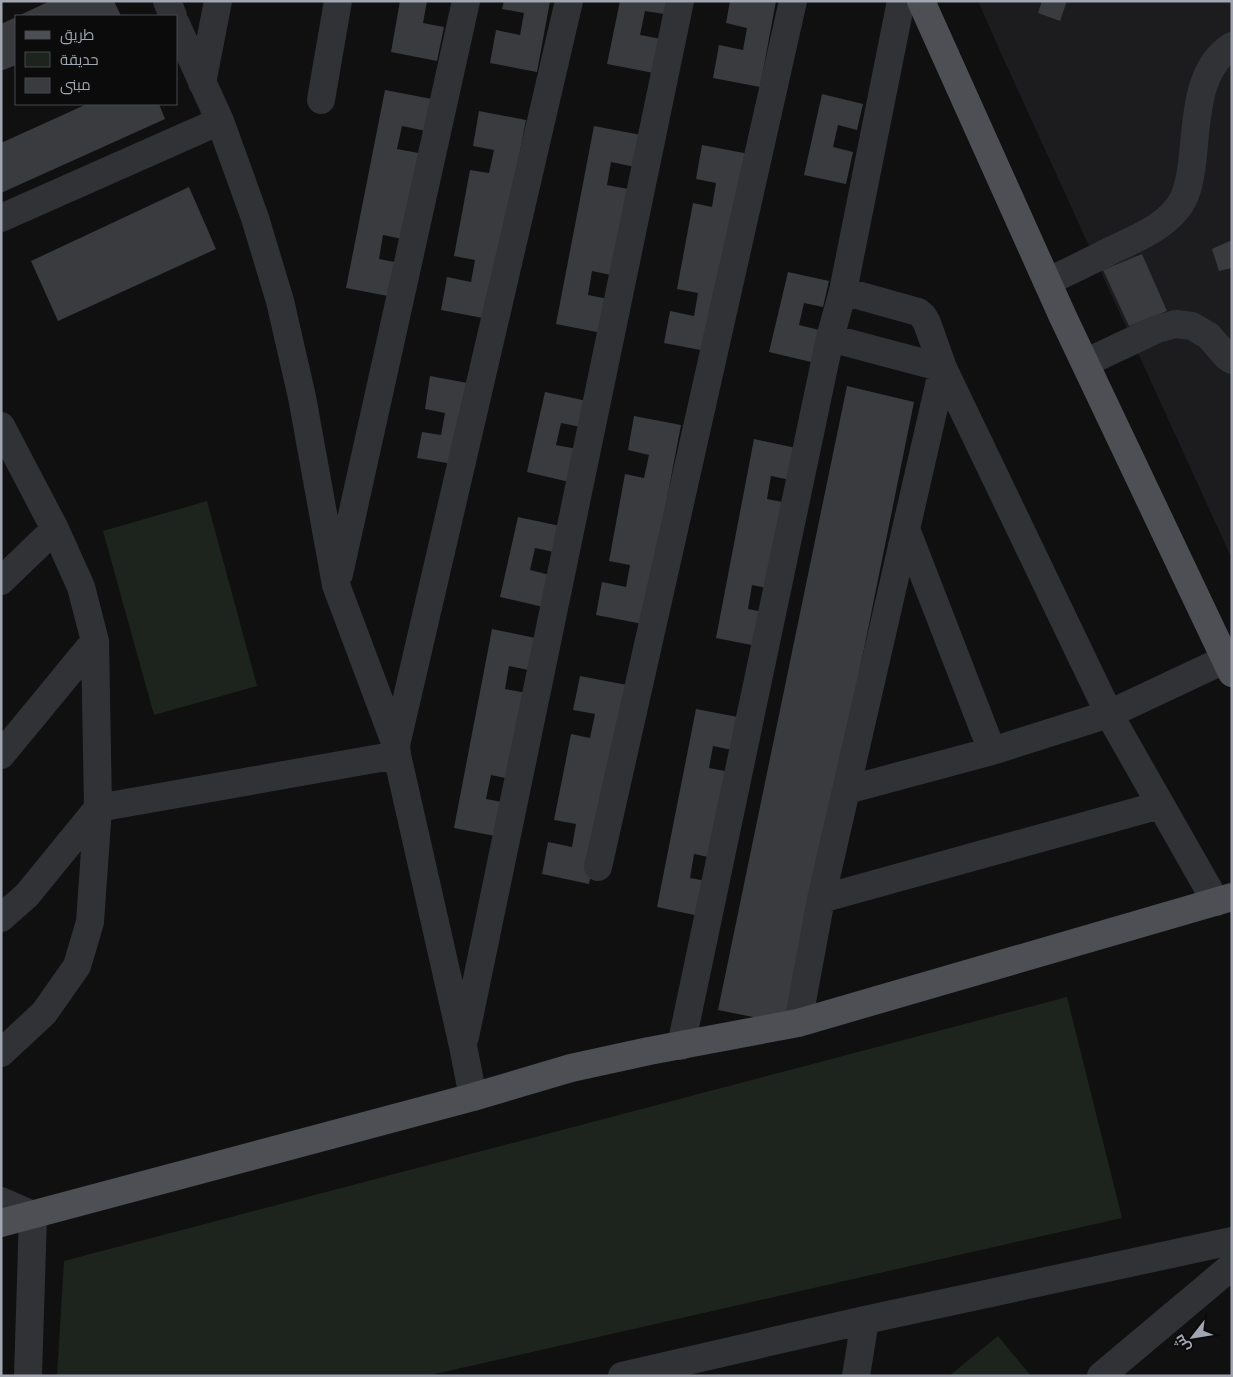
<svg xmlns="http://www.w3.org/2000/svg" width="1233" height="1377" viewBox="0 0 1233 1377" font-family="Karla,Cairo,sans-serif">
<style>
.built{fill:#1c1c1e}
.green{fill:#1c241d}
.building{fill:#3a3b3f}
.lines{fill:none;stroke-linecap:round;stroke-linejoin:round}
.minor{stroke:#313236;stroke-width:28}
.major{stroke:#4d4f55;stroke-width:28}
</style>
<rect width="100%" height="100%" fill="#101011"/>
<path class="built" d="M978 1H1232V559L1000 51Z"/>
<path class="green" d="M207 501 257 686 154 715 103 531Z
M1067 997 1122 1218 426 1376H57L64 1261Z
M998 1336 1031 1376H949Z"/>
<path class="building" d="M50 1H114L121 16H18Z
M400 1H427L423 23 444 27 437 61 391 52Z
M504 1H550L537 72 490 63 496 30 520 35 524 13 502 9Z
M620 1H666L664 14 645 11 640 35 661 39 654 73 607 64Z
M730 1H776L760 87 713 78 719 45 743 50 747 28 726 23Z
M1042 1H1067L1060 21 1038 13Z
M16 17V65L1 71V24Z
M385 90 432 99 426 131 402 126 397 149 419 153 402 239 383 235 379 259 400 263 393 297 346 288Z
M822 94 863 104 857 130 838 125 833 147 853 152 846 184 804 175Z
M87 104H159L165 119 1 193V143Z
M479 111 526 120 488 319 441 310 447 277 471 282 475 260 454 256 470 170 489 173 494 150 473 146Z
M594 126 641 135 635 167 611 162 607 185 628 189 611 275 592 271 588 295 608 299 602 333 556 324Z
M702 145 749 154 711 352 664 343 670 311 694 316 698 293 677 289 693 203 712 207 716 183 696 179Z
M189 187 216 249 58 321 31 261Z
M1232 240V268L1219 271 1212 249Z
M1142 254 1167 311 1129 326 1103 270Z
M788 272 829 281 823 307 804 303 799 325 819 330 811 362 769 352Z
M430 376 473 384 459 465 417 458 422 432 441 435 445 413 425 409Z
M847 386 914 402 788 1024 718 1010Z
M545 392 587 401 581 427 561 423 556 445 577 449 569 482 527 472Z
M634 416 681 425 643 624 596 615 602 582 626 587 630 565 609 561 625 474 644 478 649 455 628 450Z
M754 439 801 449 795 481 771 476 767 499 788 503 772 589 752 585 748 609 769 613 762 647 716 638Z
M518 517 560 526 554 552 535 548 530 570 550 575 543 607 500 597Z
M492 629 540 639 533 671 509 666 505 689 526 693 510 779 491 775 486 799 507 803 500 837 454 828Z
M580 676 627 685 589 884 542 874 548 842 572 847 576 824 554 820 571 734 590 738 595 714 573 710Z
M696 709 743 718 737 751 713 746 709 768 730 772 713 858 694 854 690 878 711 882 704 917 657 907Z"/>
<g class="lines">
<path class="minor" d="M167 1 173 16
M176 24 220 121 255 218 280 301 302 397 336 585 396 745 397 755 463 1046 473 1097
M202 83 218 1
M321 100 338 1
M1 218 220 121
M1047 282C1069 271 1091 261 1112 250 1135 239 1159 230 1176 210 1187 198 1190 179 1192 164 1197 124 1195 69 1232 46
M830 338 943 368 1109 714 1216 902
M1085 363 1157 329 1176 324 1192 326 1209 336 1227 357 1232 360
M1 426 55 529 81 587 95 641 98 808 90 922 77 966 44 1013 1 1053
M906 529 992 751
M339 574 466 1
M1 581 55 529
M396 745 569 1
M1 755 95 641
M847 790 992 751 1109 714 1224 660
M598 867 793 1
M821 899 1160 805
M1 918 27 895 98 808 397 755
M798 1023 821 899 943 368 927 323 923 316 918 312 843 291
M465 1037 680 1
M681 1046 830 338 843 291 901 1
M1 1201 33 1215 28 1376
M622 1376 865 1320 1232 1241
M856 1376 865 1320
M1101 1376 1232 1266"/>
<path class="major" d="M921 1 1063 317 1232 673
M1 1223 473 1097 571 1068 649 1051 798 1023 1232 897"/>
</g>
<rect width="1233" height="1377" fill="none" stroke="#a1a6b2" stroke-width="5"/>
<rect x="15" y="15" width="162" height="90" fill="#0b0b0c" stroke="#47494e"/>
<rect x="25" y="31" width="25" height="8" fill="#4d4f55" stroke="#47494e"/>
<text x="60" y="40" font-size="15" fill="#a1a6b2">طريق</text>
<rect x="25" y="52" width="25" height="15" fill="#1c241d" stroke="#47494e"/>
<text x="60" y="65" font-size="15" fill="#a1a6b2">حديقة</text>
<rect x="25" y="78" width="25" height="15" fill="#3a3b3f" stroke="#47494e"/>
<text x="60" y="90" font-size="15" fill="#a1a6b2">مبنى</text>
<g transform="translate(1193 1337) rotate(239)" stroke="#0b0b0c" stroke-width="4" paint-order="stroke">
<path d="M0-4L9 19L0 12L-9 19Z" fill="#a1a6b2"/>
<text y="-8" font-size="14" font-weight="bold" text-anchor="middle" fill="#a1a6b2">ش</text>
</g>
</svg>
